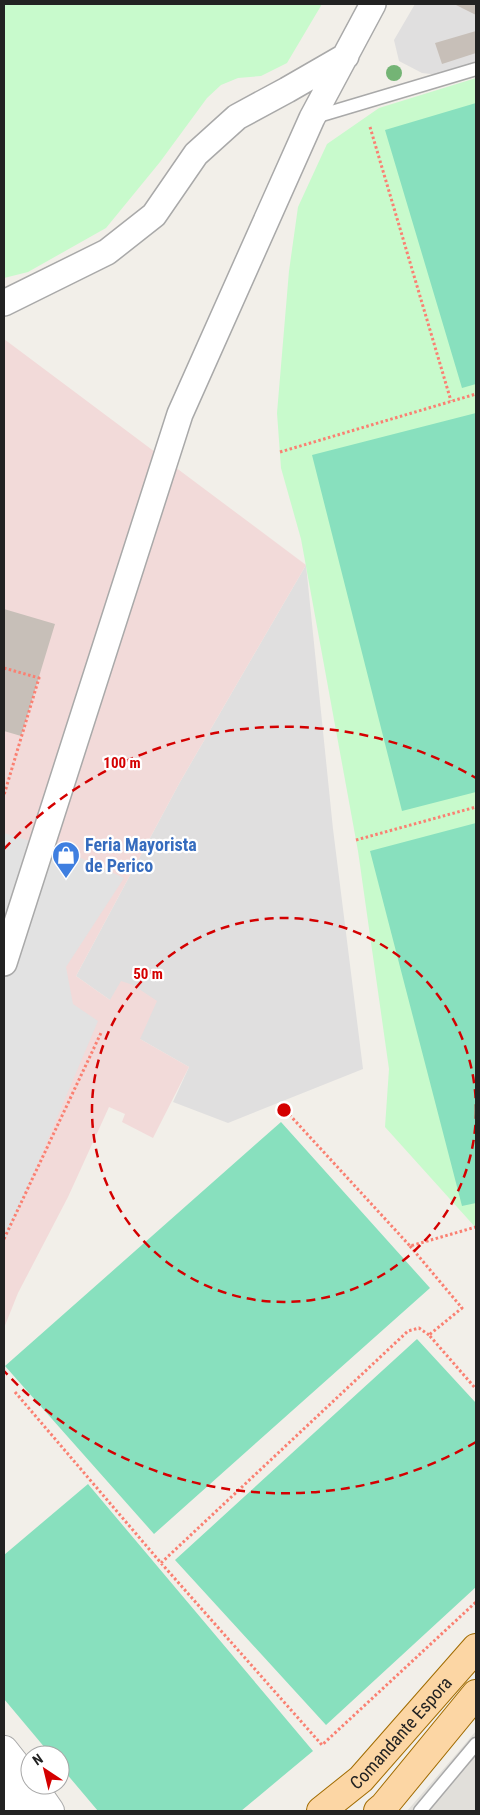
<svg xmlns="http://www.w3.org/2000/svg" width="480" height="1815" viewBox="0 0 480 1815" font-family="'Roboto Condensed',sans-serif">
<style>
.residential{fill:#e0dfdf}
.commercial{fill:#f2dad9}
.airport{fill:#e1dfda}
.park{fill:#c8facc}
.pitch{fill:#88e0be}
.parking{fill:#e2e2e2}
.building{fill:#c7bfb8}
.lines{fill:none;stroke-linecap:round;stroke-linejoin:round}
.service-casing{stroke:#a9a9a9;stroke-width:15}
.minor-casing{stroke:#a9a9a9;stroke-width:28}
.tertiary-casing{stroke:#a9a9a9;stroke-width:30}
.primary-casing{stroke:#a06b00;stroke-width:30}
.path{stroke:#fa8072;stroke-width:3;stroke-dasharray:2.5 2.5;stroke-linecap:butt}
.service{stroke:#fff;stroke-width:12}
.minor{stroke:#fff;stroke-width:25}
.tertiary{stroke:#fff;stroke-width:28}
.primary{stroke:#fcd6a4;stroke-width:28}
.tree{fill:#74b475}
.ring{fill:none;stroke:#d40000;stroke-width:2.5;stroke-dasharray:9 6}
.labels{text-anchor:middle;stroke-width:4.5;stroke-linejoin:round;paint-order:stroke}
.shop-label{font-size:18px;font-weight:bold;fill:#366cbe;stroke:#fff;text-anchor:start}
.street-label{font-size:18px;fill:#222;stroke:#fff}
.centre{fill:#d40000;stroke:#fff;stroke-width:2.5}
.ring-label{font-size:15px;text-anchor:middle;font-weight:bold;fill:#d40000;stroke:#fff;stroke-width:4.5;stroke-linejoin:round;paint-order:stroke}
</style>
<rect width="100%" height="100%" fill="#f2efe9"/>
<path class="residential" d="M415 4H476V67L448 76 422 73 399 61 394 40Z
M306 565 333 829 363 1069 228 1123 173 1102 189 1067 140 1039 110 1000 76 976 180 782Z"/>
<path class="commercial" d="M4 339 306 565 180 782 76 976 110 1000 121 981 133 985 157 1001 140 1039 189 1067 153 1138 122 1122 125 1114 109 1107 68 1197 18 1293 4 1328Z"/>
<path class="airport" d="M476 1731V1811H407L453 1758Z"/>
<path class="park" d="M4 4H322L287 63 261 76 238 78 221 85 207 98 160 162 106 228 28 272 4 278Z
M476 78V1228L385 1127 389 1069 358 851 301 539 281 468 277 413 289 271 298 207 327 144 379 108Z"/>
<path class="pitch" d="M476 103V384L462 388 385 130Z
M476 413V792L402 811 312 455Z
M476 823V1203L462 1206 370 851Z
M281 1122 430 1288 154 1534 5 1366Z
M417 1339 476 1403V1587L326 1725 175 1560Z
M88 1484 313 1751 241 1811H98L60 1766V1755H51L4 1699V1555Z"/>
<path class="parking" d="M4 833 70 853 124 878 66 967 73 1004 98 1021 4 1243Z"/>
<path class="building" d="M454 4H476V15Z
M476 31V53L442 64 435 43Z
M4 609 55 624 21 736 4 731Z"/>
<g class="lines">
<g class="service-casing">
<path id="service" d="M315 117 476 69
M420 1811 476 1744"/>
</g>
<g class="minor-casing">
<path id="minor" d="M4 303 107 252 154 215 196 154 237 117 287 90 346 56
M4 963 180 414 312 118 373 4"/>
</g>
<g class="tertiary-casing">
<path id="tertiary" d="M4 1750 30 1783
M4 1784 21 1811
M32 1785 50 1811"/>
</g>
<g class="primary-casing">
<g id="primary">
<path id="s1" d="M321 1811 361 1779 476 1648"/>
<path d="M378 1811 384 1806 476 1694"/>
</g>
</g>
<path class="path" d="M370 127 451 401
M280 452 476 394
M4 668 39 678 4 795
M356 840 476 807
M286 1111 410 1246 476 1227
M4 1239 101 1033
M410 1246 462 1308 429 1335 476 1389
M15 1392 161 1563 322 1745 476 1602
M161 1563 408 1331 419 1328 429 1335"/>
<use href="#service" class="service"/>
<use href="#minor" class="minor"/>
<use href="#tertiary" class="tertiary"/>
<use href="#primary" class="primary"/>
</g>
<circle class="tree" cx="394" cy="73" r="8"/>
<g class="ring">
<circle cx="284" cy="1110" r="192"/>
<path d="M476 1442A383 383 0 0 1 4 1371M4 849A383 383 0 0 1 476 778"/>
</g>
<defs>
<g id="shop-pin" transform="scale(1.4375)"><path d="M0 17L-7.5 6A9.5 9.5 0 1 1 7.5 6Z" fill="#3f7fe0" stroke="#fff"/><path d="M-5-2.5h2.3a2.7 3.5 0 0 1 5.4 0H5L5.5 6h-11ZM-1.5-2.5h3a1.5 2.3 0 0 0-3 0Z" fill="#fff"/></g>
</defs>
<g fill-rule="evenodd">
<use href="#shop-pin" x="66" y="855"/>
</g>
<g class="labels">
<g class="shop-label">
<text x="85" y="851">Feria Mayorista<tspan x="85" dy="21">de Perico</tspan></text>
</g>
<g class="street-label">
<text dy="6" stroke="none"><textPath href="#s1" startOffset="112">Comandante Espora</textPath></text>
</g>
</g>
<circle cx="284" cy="1110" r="8" class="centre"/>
<g class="ring-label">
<text x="122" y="768">100 m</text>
<text x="148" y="979">50 m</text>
</g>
<rect width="480" height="1815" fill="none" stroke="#222222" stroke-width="10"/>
<g transform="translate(45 1770) rotate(325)"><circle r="24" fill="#ffffff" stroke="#a7a7a7"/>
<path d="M0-4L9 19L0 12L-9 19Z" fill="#d40000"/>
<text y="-8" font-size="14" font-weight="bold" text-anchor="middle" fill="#222222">N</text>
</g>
</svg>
